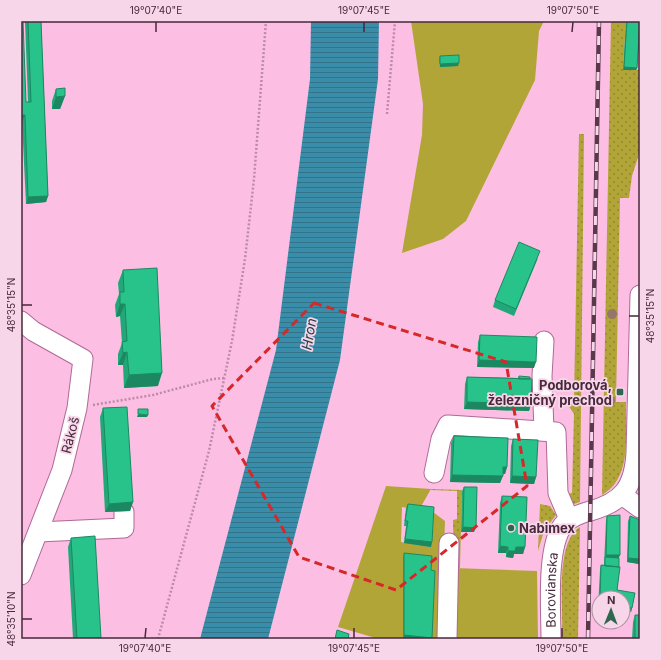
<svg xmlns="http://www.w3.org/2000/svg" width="661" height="660" viewBox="0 0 661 660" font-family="Inter,sans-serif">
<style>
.grass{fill:url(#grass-dots)}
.green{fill:#b2a537}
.water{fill:url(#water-rules)}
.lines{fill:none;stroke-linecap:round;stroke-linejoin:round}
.minor-casing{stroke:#af6995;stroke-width:21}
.path{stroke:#bd8aa8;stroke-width:2.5;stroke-dasharray:2 2;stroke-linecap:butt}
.minor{stroke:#fff;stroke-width:19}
.rail-casing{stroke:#5a384c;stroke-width:4.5}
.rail{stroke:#f6d6e8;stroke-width:3;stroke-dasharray:9;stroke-linecap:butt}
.tree{fill:#967668}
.wall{fill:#22a878}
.shaded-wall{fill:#1c8861}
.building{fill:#28c38b;stroke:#1c8861}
.marked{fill:none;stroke:#d62828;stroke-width:3;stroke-dasharray:8 5;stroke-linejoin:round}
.ticks{fill:none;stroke:#47293b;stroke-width:1.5}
.poi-dot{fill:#2f674e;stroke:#f6d6e8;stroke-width:1.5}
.labels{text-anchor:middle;stroke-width:3.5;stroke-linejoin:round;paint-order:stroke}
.poi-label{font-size:13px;font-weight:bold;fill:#47293b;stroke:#f6d6e8;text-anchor:end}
.street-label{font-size:13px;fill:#47293b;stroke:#f6d6e8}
.water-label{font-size:14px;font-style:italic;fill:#253f48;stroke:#f6d6e8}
.neatline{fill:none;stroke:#47293b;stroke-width:1.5}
.ticks-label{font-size:10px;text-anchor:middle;fill:#47293b}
</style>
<defs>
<pattern id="grass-dots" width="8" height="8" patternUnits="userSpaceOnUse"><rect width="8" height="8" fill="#b2a537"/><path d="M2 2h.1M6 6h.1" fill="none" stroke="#938630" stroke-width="1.8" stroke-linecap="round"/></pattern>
<pattern id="water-rules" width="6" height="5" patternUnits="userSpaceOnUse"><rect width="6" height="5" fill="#398da8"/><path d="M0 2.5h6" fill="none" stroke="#32738a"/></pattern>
</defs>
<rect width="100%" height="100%" fill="#fcbee3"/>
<path class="grass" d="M611 21H626L623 69 640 70V151L632 176 629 198H620L616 402H626C625 432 633 478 602 495Z
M579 134H584L580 502 571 505 567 494 572 493 574 414 568 405 574 399Z
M431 489 462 490 460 568H454L453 520 457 519V491L431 490Z
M540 504 550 506 556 515 544 531 538 551Z
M580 527 578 639H562C564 612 554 542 580 527Z"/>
<path class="green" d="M411 21H544L539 31 535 80 466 221 443 239 402 253 422 135 423 104Z
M386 486 431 489 419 510 402 507 401 542 431 547 433 512 445 521 441 639H379L338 627Z
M454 568 537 571 538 639H452Z"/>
<path class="water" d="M311 21H379L378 79 340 360 268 639H200L276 350 310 79Z"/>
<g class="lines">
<g class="minor-casing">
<g id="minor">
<path d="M21 321 33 331 83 359 77 408 62 470 21 575"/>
<path d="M544 341 542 376 544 431"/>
<path d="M434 473 441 439 448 425 556 432 558 493 569 519"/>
<path d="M622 495 640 508"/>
<path d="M38 532 124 528V512"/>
<path d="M447 639 449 543"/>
<path id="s1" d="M551 639C551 610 546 548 563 525 570 517 580 514 590 511 623 502 634 487 636 453L640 295"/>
</g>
</g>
<path class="path" d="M387 114 395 21
M93 405 153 395 213 379 225 378
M158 639 209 451 232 341 245 259 254 179 266 21"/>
<use href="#minor" class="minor"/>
<g class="rail-casing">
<path id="rail" d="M588 639 599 21"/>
</g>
<use href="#rail" class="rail"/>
</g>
<g class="tree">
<circle cx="612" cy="314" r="5"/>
<circle cx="610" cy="401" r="5"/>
</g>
<path class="wall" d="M25 21H41L48 196 46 202 26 204 22 122 26 102H28Z
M626 21H640L637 68 636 70H623Z
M440 56 458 66 440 67 439 58Z
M56 89 65 96 60 109H52V101Z
M538 258 514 316 493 307 495 300Z
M123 270 158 386 124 388 123 365H118V354L122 343 120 316 116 317 115 305 119 294 118 283Z
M480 335 534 368 477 367 478 342Z
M519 376 531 404 529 411 464 409 465 384 467 377 518 378Z
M103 408 133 502 130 511 105 512 100 417Z
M454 436 507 467 505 474H503L500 483 450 482 451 443Z
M513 439 536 477 534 484 510 483 511 446Z
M464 487 474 532H461L462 491Z
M502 496 525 547 523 554H514L513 558 506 557V553H498L500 503Z
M408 504 432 542 431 547 404 543 406 526H404L406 508Z
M607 516 619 558 617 590 632 608 631 612 623 598H599V608H598L600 570 601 565H604L606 520Z
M630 516 639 564 627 562 628 521Z
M71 538 101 638 100 639H73L68 547Z
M404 553 431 570 432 639H403V558Z
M635 615 640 639H632L633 622Z"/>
<path class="shaded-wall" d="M459 63 458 66 440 67V64Z
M624 67 637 68 636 70H623Z
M65 96 60 109H52L56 97Z
M21 115H25L22 122H21Z
M48 196 46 202 26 204 28 197Z
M120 304H125L120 316 116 317Z
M127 352 123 365H118L123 353Z
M479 360 536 362 534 368 477 367Z
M162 373 158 386 124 388 129 375Z
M467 402 531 404 529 411 464 409Z
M138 414 148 415 147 417H137Z
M503 467H507L505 474H500Z
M452 475 503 476 500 483 450 482Z
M512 476 536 477 534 484 510 483Z
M133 502 130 511 105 512 109 504Z
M463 527 476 528 474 532H461Z
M405 539 432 542 431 547 404 543Z
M500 546 508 547 506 553H498Z
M516 547H525L523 554H514L513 558 506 557 508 551Z
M606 555H620L618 560 605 557 604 559Z
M628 558 640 559 639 564 627 562Z
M623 607 632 608 631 612 623 611Z
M404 635 432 638V639H403Z
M101 638 100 639H82Z"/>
<path class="building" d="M21 21H23L26 102H31L28 21H41L48 196 28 197 25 115H21Z
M627 21H640L637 68 624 67Z
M459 55V63L440 64V56Z
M65 88V96L56 97V89Z
M519 242 540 251 516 309 495 300Z
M157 268 162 373 129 375 127 352 123 353 122 342 127 341 125 304H120V292H124L123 270Z
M480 335 537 337 536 362 479 360Z
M519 376 530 377V379H519Z
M467 377 532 379 531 404 467 402Z
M127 407 133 502 109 504 103 408Z
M138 409H148V415L138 414Z
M454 436 508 438 507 467H503V476L452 475Z
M513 439 538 440 536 477 512 476Z
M464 487H477L476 528 463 527Z
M502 496 527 497 525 547H516L515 551H508V547L500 546Z
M408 504 434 507 432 542 405 539 408 521H405Z
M620 515V555H606L607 516Z
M630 516 640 520V559L628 558Z
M95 536 101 638 77 639 71 538Z
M404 553 432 556 431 570 435 571 432 638 404 635Z
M605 557 619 558V567L605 566Z
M601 565 620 567 617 590 635 593 632 608 623 607V598H600Z
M635 615H640V639H635Z
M337 630 349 634 348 639H335Z"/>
<path class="marked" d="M314 303 506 362 527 486 396 590 299 557 212 406Z"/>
<path class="ticks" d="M156 32V22M364 32V22M572 32 573 22M22 305H32M629 316H639M22 619H32M145 638 146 628M354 638V628M562 638V628"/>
<g class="poi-dot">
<rect x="616" y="388" width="8" height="8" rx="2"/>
<circle cx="511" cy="528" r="4"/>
</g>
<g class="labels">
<g class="poi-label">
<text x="612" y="390">Podborová,<tspan x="612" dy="15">železničný prechod</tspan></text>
<text x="519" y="533" text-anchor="start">Nabimex</text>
</g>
<g class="street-label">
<text transform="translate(70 435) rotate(-76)" y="5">Rákoš</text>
<text dy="5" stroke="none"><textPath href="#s1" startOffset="49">Borovianska</textPath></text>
</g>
<g class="water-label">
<text transform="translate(309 334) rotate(-80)" y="5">Hron</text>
</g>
</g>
<rect width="661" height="660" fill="none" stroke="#f6d6e8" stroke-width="44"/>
<g transform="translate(611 610) rotate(1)"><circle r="19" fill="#f6d6e8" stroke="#b091a3"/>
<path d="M0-3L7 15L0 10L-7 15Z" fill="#2f674e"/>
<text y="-6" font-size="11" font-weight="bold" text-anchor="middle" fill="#47293b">N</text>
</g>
<rect x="22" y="22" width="617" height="616" class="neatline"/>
<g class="ticks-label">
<text x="156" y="14">19°07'40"E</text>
<text x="364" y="14">19°07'45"E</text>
<text x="573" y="14">19°07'50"E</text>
<text transform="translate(11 305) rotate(-90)" y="4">48°35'15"N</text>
<text transform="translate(650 316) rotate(-90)" y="4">48°35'15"N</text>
<text transform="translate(11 619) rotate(-90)" y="4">48°35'10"N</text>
<text x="145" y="652">19°07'40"E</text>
<text x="354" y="652">19°07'45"E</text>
<text x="562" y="652">19°07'50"E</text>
</g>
</svg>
